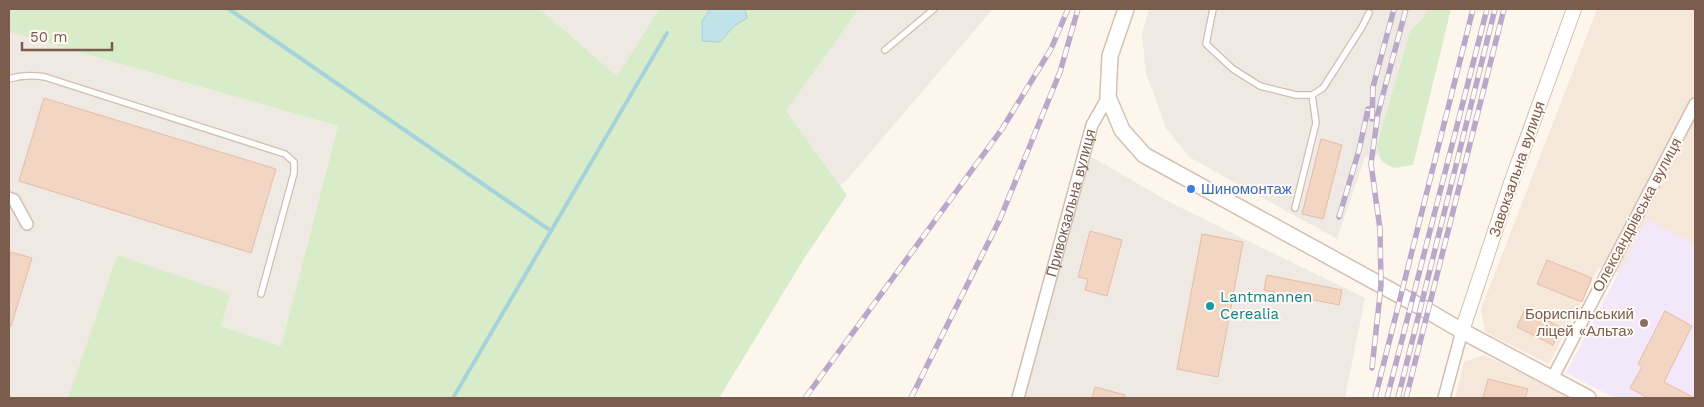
<svg xmlns="http://www.w3.org/2000/svg" width="1704" height="407" viewBox="0 0 1704 407" font-family="'Work Sans',sans-serif">
<style>
.residential{fill:#f5e8da}
.industrial{fill:#efe9e4}
.education{fill:#f3e8fa}
.green{fill:#d8ecc9}
.water{fill:#bfe3e8;stroke:#a5d3da}
.lines{fill:none;stroke-linecap:round;stroke-linejoin:round}
.stream{stroke:#a5d3da;stroke-width:4}
.building{fill:#f3d5c3;stroke:#e6bba3}
.service-casing{stroke:#d1beb0;stroke-width:8}
.minor-casing{stroke:#d1beb0;stroke-width:14}
.tertiary-casing{stroke:#d1beb0;stroke-width:16}
.secondary-casing{stroke:#d6c0b0;stroke-width:18}
.service{stroke:#fff;stroke-width:5.5}
.minor{stroke:#fff;stroke-width:11}
.tertiary{stroke:#fff;stroke-width:14}
.secondary{stroke:#fff;stroke-width:15}
.rail-casing{stroke:#b9a8c9;stroke-width:5.5}
.rail{stroke:#fffaf3;stroke-width:4;stroke-dasharray:11;stroke-linecap:butt}
.shop-dot{fill:#3f7fe0;stroke:#fffaf3;stroke-width:2}
.culture-dot{fill:#0f9aa8;stroke:#fffaf3;stroke-width:2}
.education-dot{fill:#8d6e63;stroke:#fffaf3;stroke-width:2}
.labels{text-anchor:middle;stroke-width:4;stroke-linejoin:round;paint-order:stroke}
.street-label{font-size:15px;fill:#7a5c4d;stroke:#fffaf3}
.shop-label{font-size:15px;fill:#366cbe;stroke:#fffaf3;text-anchor:start}
.culture-label{font-size:15px;fill:#0d838f;stroke:#fffaf3;text-anchor:start}
.education-label{font-size:15px;fill:#785e54;stroke:#fffaf3;text-anchor:end}
</style>
<rect width="100%" height="100%" fill="#fdf6ec"/>
<path class="residential" d="M1597 9H1695V245L1647 219 1619 273 1599 267 1549 364 1485 332 1481 309Z
M1484 355 1573 398H1455L1464 362Z"/>
<path class="industrial" d="M540 9H659L617 76Z
M859 9H993L845 182 840 185 786 111Z
M1149 9H1427L1424 17 1410 31 1377 144 1379 155 1365 157 1337 239 1189 157 1166 128 1146 73 1142 34Z
M9 32 338 126 281 346 221 326 231 295 117 255 68 398H9Z
M1085 153 1171 203 1365 298 1345 398H1018Z"/>
<path class="education" d="M1647 219 1695 245V398H1615L1566 373Z"/>
<path class="green" d="M9 9H540L617 76 659 9H859L786 111 847 195 805 257 719 398H68L117 255 231 294 221 326 281 346 338 126 9 32Z
M1427 9H1451L1413 165 1394 168 1382 162 1379 155 1377 144 1410 31 1424 17Z"/>
<path class="water" d="M710 9H745L747 18 734 26 720 42 702 41V21Z"/>
<g class="lines">
<path class="stream" d="M229 9 551 231
M453 398 667 33"/>
</g>
<path class="building" d="M44 98 276 169 251 253 19 181Z
M1321 139 1342 145 1323 219 1302 214Z
M1090 231 1122 240 1107 296 1085 290 1088 279 1078 277Z
M1202 234 1243 242 1218 377 1177 369Z
M11 252 32 258 11 326H9V260Z
M1547 260 1592 278 1582 302 1537 284Z
M1267 275 1342 290 1339 305 1264 290Z
M1525 309 1562 328 1553 345 1517 327Z
M1665 311 1692 326 1664 382 1695 398H1648L1630 388 1642 367 1638 364Z
M1488 379 1528 389 1525 398H1483Z
M1095 387 1125 395V398H1092Z"/>
<g class="lines">
<g class="service-casing">
<path id="service" d="M1213 9 1206 44 1233 69 1260 86 1296 95H1312L1323 88 1362 27 1369 13
M885 50 934 9
M9 79C22 75 32 75 45 77L285 154 294 162V173L261 294
M1295 208 1316 123 1312 95"/>
</g>
<g class="minor-casing">
<g id="minor">
<path d="M9 198 14 200 27 224"/>
<path d="M1552 379 1695 104"/>
<path id="s1" d="M1018 398 1092 125 1108 97"/>
<path d="M1444 398 1462 331"/>
</g>
</g>
<g class="tertiary-casing">
<path id="tertiary" d="M1462 331 1511 183 1574 9"/>
</g>
<g class="secondary-casing">
<path id="secondary" d="M1126 9 1110 56 1108 97 1122 130 1144 155 1421 307 1462 331 1588 398"/>
</g>
<use href="#service" class="service"/>
<use href="#minor" class="minor"/>
<use href="#tertiary" class="tertiary"/>
<use href="#secondary" class="secondary"/>
<g class="rail-casing">
<path id="rail" d="M1372 119 1373 87 1394 9
M1339 217 1359 150 1368 109
M1372 368 1381 285 1380 229 1371 164 1378 113 1406 9
M805 398 1002 129 1051 49 1068 9
M911 398 1000 219 1060 72 1078 9
M1375 398 1473 9
M1387 398 1487 9
M1398 398 1495 9
M1406 398 1504 9"/>
</g>
<use href="#rail" class="rail"/>
</g>
<circle class="shop-dot" cx="1191" cy="189" r="5"/>
<circle class="culture-dot" cx="1210" cy="306" r="5"/>
<circle class="education-dot" cx="1644" cy="323" r="5"/>
<g class="labels">
<g class="street-label">
<text transform="translate(1517 169) rotate(-71)" y="5">Завокзальна вулиця</text>
<text dy="5" stroke="none"><textPath href="#s1" startOffset="202">Привокзальна вулиця</textPath></text>
<text transform="translate(1637 215) rotate(-62)" y="5">Олександрівська вулиця</text>
</g>
<g class="shop-label">
<text x="1201" y="194">Шиномонтаж</text>
</g>
<g class="culture-label">
<text x="1220" y="302">Lantmannen<tspan x="1220" dy="17">Cerealia</tspan></text>
</g>
<g class="education-label">
<text x="1634" y="319">Бориспільський<tspan x="1634" dy="17">ліцей «Альта»</tspan></text>
</g>
</g>
<rect width="1704" height="407" fill="none" stroke="#7a5c4d" stroke-width="20"/>
<path d="M22 42v8h90v-8" fill="none" stroke="#7a5c4d" stroke-width="2.5"/>
<text x="30" y="42" font-size="15" fill="#7a5c4d" stroke="#fffaf3" stroke-width="4" paint-order="stroke">50 m</text>
</svg>
